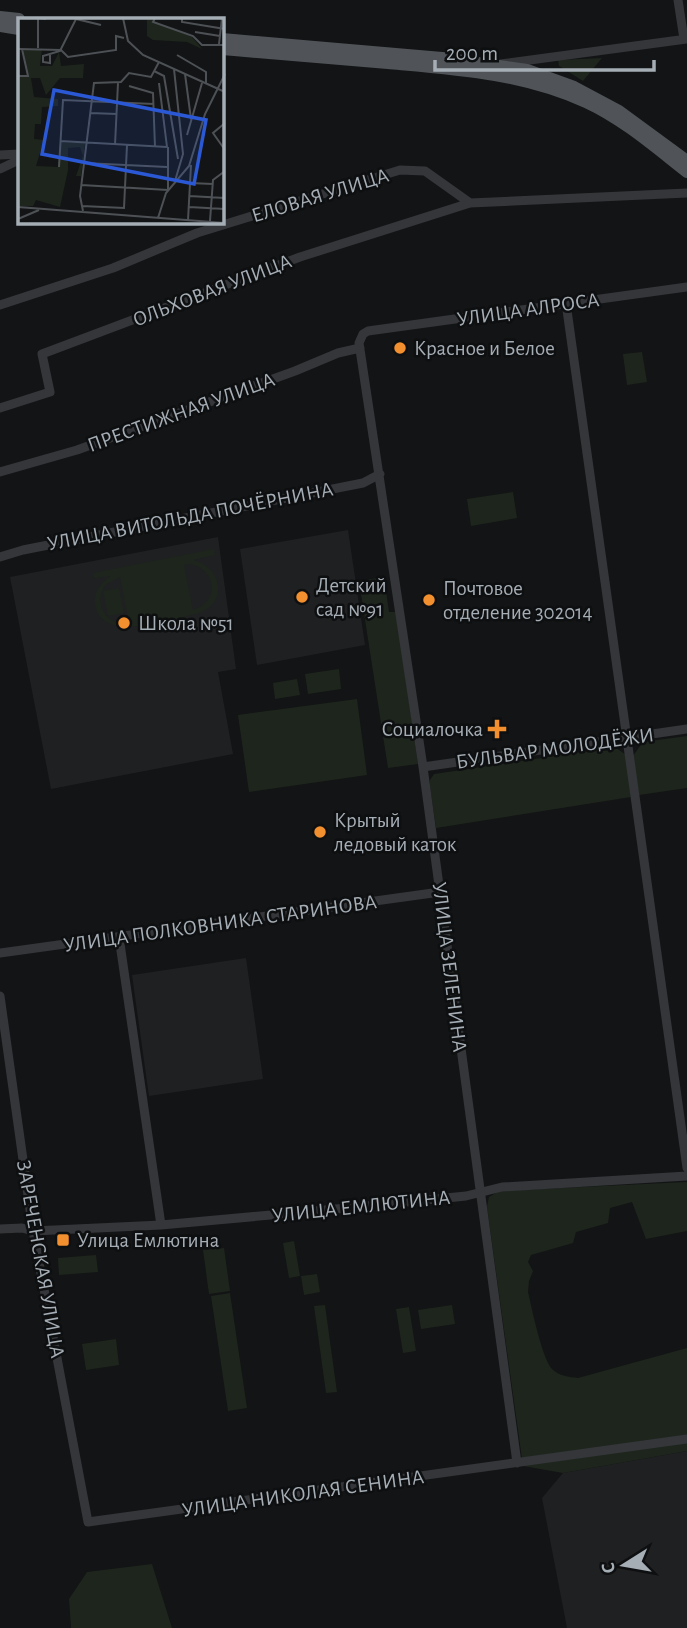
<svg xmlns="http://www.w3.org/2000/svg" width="687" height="1628" viewBox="0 0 687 1628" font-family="'Alegreya Sans',sans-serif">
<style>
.built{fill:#1f2022}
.green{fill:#1e251d;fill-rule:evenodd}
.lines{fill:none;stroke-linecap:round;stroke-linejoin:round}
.minor{stroke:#34363a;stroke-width:9}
.major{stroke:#505459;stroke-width:12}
.poi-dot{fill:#f28f2e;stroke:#0e0f10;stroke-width:2.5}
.labels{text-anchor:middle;stroke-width:5;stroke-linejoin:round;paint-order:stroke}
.street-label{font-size:21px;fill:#a5adb5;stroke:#0e0f10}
.poi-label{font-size:21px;fill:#a5adb5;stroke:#0e0f10;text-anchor:start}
.inset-road{fill:none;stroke:#4d5155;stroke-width:2}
.view{fill:#2b58d4;fill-opacity:0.15;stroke:#2b58d4;stroke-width:3.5}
.inset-edge{fill:none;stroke:#a5adb5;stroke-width:3.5}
</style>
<rect width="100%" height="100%" fill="#131415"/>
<path class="built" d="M348 530 365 645 257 665 240 549Z
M218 537 236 669 218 672 233 754 51 789 10 577Z
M246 958 263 1079 149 1096 132 975Z
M687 1451V1628H567L542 1498 563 1473Z"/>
<path class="green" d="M602 58 583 81 559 66 558 60Z
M642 352 647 382 627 385 623 354Z
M513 492 517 518 471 526 467 499Z
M214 549 215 555 193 560C223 568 229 604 196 614 171 619 99 645 95 603 94 591 101 582 111 576L94 578 93 573ZM190 564C217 569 220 602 193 610L184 565ZM120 577 129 622C106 627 93 604 105 585Z
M384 577 389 612H396L418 764 388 768 359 581Z
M119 588 124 613 108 616 103 591Z
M339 669 341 689 308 694 305 674Z
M297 679 300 695 275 699 273 683Z
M357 699 367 775 249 792 238 715Z
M687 736V788L639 795 633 756 643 742Z
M615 747 626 755 631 797 436 828 430 786V780L434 774Z
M687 1182V1231L646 1239 632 1202 610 1208 608 1223 576 1232 573 1243 531 1255 528 1262 533 1271 529 1281 528 1292C532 1309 542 1358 552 1369 559 1376 569 1377 578 1378L687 1348V1451L563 1473 523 1466 487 1207 489 1197 499 1191Z
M294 1241 300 1276 289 1278 283 1243Z
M224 1248 230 1291 209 1294 203 1250Z
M96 1255 98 1272 59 1275 58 1258Z
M317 1274 320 1292 304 1295 301 1276Z
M230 1293 247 1408 228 1411 211 1296Z
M325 1305 337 1392 326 1393 314 1306Z
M452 1305 455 1324 421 1329 418 1310Z
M409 1307 416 1351 403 1353 396 1309Z
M116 1339 119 1365 86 1370 82 1344Z
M152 1564 172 1628H71L69 1599 87 1572Z"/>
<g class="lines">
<path class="minor" d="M678 0 684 39
M501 64 687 39
M0 155 19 154
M0 169 19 160
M566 303 687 1168
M0 305 113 268 197 233 400 170 425 171 470 203 687 193
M0 408 50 392 42 354 300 257 470 203
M0 472 77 450 295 371 338 353 360 348
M0 557 23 550 363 483 380 474
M423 767 687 729
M119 937 161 1225
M0 953 440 892
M0 996 33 1231 88 1522 687 1439
M0 1229 22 1228 33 1231 161 1225 326 1210 466 1196 502 1187 687 1176
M517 1463 423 767 359 343 363 334 368 331 687 287"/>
<path class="major" d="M0 17 19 19
M0 26 19 29
M222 39 442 58 527 70 574 87 619 111 687 161
M222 49C277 54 332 58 388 63 456 69 522 73 586 102 623 119 655 147 687 172"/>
</g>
<g class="poi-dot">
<circle cx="400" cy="348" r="7"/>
<circle cx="302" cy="597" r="7"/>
<circle cx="429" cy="600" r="7"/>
<circle cx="124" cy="623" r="7"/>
<path d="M493.5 718.5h7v7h7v7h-7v7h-7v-7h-7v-7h7z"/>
<circle cx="320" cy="832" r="7"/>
<rect x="56" y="1233" width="14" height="14" rx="3.5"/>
</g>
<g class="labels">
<g class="street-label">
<text transform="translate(320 195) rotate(-17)" y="7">ЕЛОВАЯ УЛИЦА</text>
<text transform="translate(212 290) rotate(-21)" y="7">ОЛЬХОВАЯ УЛИЦА</text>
<text transform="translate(528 309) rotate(-8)" y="7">УЛИЦА АЛРОСА</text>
<text transform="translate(181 412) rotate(-20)" y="7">ПРЕСТИЖНАЯ УЛИЦА</text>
<text transform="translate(190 516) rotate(-11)" y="7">УЛИЦА ВИТОЛЬДА ПОЧЁРНИНА</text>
<text transform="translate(555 748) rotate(-8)" y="7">БУЛЬВАР МОЛОДЁЖИ</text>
<text transform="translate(220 923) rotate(-8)" y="7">УЛИЦА ПОЛКОВНИКА СТАРИНОВА</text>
<text transform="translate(450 967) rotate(83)" y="7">УЛИЦА ЗЕЛЕНИНА</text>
<text transform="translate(361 1206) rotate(-6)" y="7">УЛИЦА ЕМЛЮТИНА</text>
<text transform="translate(41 1259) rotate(80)" y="7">ЗАРЕЧЕНСКАЯ УЛИЦА</text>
<text transform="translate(303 1493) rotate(-8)" y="7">УЛИЦА НИКОЛАЯ СЕНИНА</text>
</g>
<g class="poi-label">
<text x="414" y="355">Красное и Белое</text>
<text x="316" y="592">Детский<tspan x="316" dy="24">сад №91</tspan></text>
<text x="443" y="595">Почтовое<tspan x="443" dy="24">отделение 302014</tspan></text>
<text x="138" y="630">Школа №51</text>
<text x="483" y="736" text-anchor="end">Социалочка</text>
<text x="334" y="827">Крытый<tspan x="334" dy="24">ледовый каток</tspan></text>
<text x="77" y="1247">Улица Емлютина</text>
</g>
</g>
<g transform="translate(18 18)">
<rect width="206" height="206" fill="#131415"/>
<path d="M129 0 174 19 184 31 169 24 135 22 129 18ZM5 31H24L22 48H34L41 34 43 48 66 46 65 60H42L28 77 22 60H13L16 79 40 81V88L24 89 23 106H17L16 121 26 122 18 148 40 149 42 124 67 125 63 158H58L65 138 62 129 50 130V152L42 189 18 182 15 188H0V59H10Z" fill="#1e251d"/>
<path class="inset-road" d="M105 0 110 23 125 37 207 74M137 0 135 4 175 18 184 27H207M164 0V4L207 11M177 14 202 18M201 26 204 0M20 30V0L28 1M0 31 43 32M43 32 50 39 98 32V18L106 20M32 37V45L25 44V38L42 33 58 1 83 7M159 37 188 54V65M156 51 165 136 157 163M136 53 146 58 160 141M167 56 173 101M0 58H10L4 31M141 65 149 129M111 68 135 75 137 129M72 95 99 96M207 105 195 115 207 132M169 117 184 65M42 123 149 129M97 127 100 65M66 145 149 149M41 149 45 82 136 86M172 165 195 166M63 167 150 172M150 172V129M171 178 207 180M64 188 106 190 109 127M0 189 207 205M171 189 207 191M65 193 62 178 76 65 103 64 111 55 133 59 141 44M140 200 148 175 171 148 187 96 207 56M0 201 21 192M170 202 173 147M192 203 195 162 207 153"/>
<path class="view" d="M36 72 188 102 176 166 24 136Z"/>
<rect width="206" height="206" class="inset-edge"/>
</g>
<g transform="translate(624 1565) rotate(259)" stroke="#0e0f10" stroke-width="5" paint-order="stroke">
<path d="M0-5L12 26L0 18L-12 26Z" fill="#a5adb5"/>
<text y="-10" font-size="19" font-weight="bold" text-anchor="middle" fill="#a5adb5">С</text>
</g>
<path d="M435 60v10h219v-10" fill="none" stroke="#a5adb5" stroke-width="3.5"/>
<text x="446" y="60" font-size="21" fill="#a5adb5" stroke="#0e0f10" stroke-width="5" paint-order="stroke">200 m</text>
</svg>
